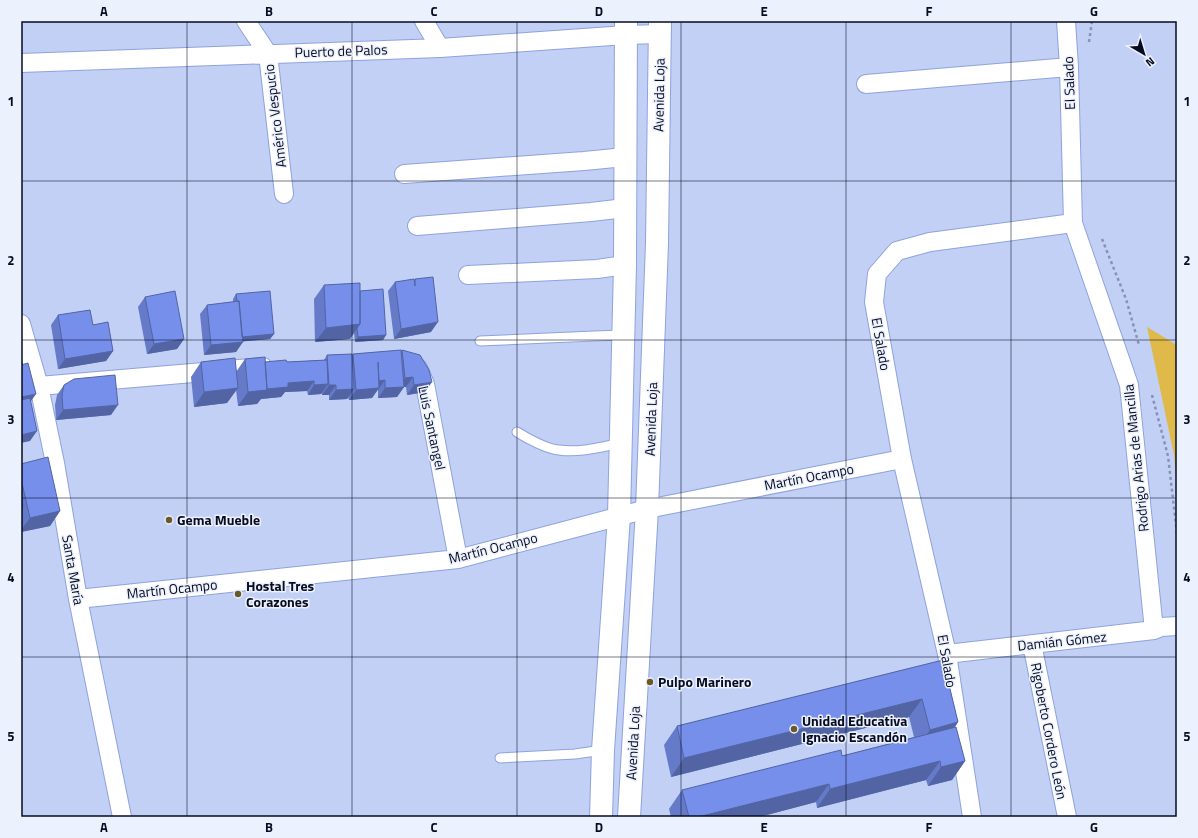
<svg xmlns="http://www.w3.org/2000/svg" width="1198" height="838" viewBox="0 0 1198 838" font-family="'Titillium Web',sans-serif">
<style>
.green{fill:#dfba4a}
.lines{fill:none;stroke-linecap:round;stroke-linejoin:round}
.service-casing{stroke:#8ea2de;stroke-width:11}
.minor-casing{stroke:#8ea2de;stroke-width:20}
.secondary-casing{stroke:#8ea2de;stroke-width:24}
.path{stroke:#8893b3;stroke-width:2.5;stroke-dasharray:3 3;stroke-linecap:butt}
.service{stroke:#fff;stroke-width:9}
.minor{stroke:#fff;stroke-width:18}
.secondary{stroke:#fff;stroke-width:22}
.wall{fill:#657bca}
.shaded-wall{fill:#5264a4}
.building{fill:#758feb;stroke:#5264a4}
.grid{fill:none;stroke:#060b20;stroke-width:1;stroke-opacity:0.55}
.poi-dot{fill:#6b5a27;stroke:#ecf1fe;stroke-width:1.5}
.labels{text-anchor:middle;stroke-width:3;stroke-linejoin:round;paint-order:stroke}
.street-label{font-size:14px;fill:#060b20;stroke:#ecf1fe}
.poi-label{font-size:14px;font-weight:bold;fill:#060b20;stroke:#ecf1fe;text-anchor:start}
.neatline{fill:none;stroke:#060b20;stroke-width:1.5}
.grid-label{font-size:13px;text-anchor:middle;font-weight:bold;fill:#060b20}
</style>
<rect width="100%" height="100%" fill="#c3d0f5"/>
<path class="green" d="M1147 327 1177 345V490L1174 455Z"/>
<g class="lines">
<g class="service-casing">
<path id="service" d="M480 341 594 336 623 335
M517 432C528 439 547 449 559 450 580 453 601 447 621 443
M500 758 575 754 603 750"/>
</g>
<g class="minor-casing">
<path id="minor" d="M246 21 268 54 284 194
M424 21 440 48
M21 63 440 48 626 35 660 34
M866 84 1069 67
M404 174 584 161 625 157
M1073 223 1129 385 1154 630
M417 226 591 212 625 208
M468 275 597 269 625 265
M21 324 39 386 55 463 78 599 122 817
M418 368 425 384 458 559
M39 386 263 367
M78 599 458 559 647 509 902 459
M1032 644 1067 817
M947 654 1154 630 1161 627 1177 626
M972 817 947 654 902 459 874 302 877 274 897 251 930 242 1073 223 1069 67 1066 21"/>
</g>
<g class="secondary-casing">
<path id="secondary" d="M601 817 603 750 619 516 625 265 626 21
M629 817 647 509 657 243 660 21"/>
</g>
<path class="path" d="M1089 42 1092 21
M1102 239 1126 299 1139 345
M1152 395 1168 456 1177 534"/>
<use href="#service" class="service"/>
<use href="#minor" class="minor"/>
<use href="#secondary" class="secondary"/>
</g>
<path class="wall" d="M415 279 431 332 394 339 388 291 395 282 414 280Z
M324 285 360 291 386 335 383 340 355 342 354 333 350 339 315 342 314 299Z
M236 294 274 334 270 339 243 341 236 352 204 355 200 314 207 305 233 302V299Z
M145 297 184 339 177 349 147 354 138 307Z
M58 315 93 325 113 351 106 361 58 369 51 325Z
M402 350 425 392 407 395 406 387H404L397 397 378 398V390H377L372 398 349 400 348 397 347 399 329 400V395H322V393L321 394 308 395 307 391 285 392 281 397 261 399 257 404 238 406 236 390 227 403 194 407 191 377 201 362 236 372 245 359 265 362H287L324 360 327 355H352L353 354 401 351Z
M64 385 111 415 56 420 55 405 57 395Z
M21 464 60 511 50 526 21 532Z
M943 660 958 722 955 727 965 761 952 780 928 786 926 780 817 808 816 802 759 817H671L669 809 682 790 842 756 914 737 909 717 671 777 664 745 677 726Z"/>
<path class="shaded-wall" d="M438 322 431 332 394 339 401 329Z
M360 324 350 339 315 342 326 328Z
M274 334 270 339 237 342 240 337Z
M386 335 383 340 355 342 358 337Z
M184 339 177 349 147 354 154 344Z
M243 342 236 352 204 355 211 345Z
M113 351 106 361 58 369 65 359Z
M413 377 406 387H404L397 397 378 398 385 388 398 387 405 378Z
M385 380 372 398 349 400 356 390 374 388 379 381Z
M314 381 307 391 285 392 281 397 261 399 257 404 238 406 248 392 288 383Z
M432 382 425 392 407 395 414 385Z
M328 384 321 394 308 395 314 385Z
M329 385H336L329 395H322Z
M238 388 227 403 194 407 204 392Z
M354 389 347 399 329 400 336 390Z
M36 394 29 404 21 406V397Z
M118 405 111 415 56 420 63 410Z
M37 431 30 441 21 443V435Z
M60 511 50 526 21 532V530L30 518Z
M922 699 909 717 671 777 684 758Z
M958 722 945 741 917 748 930 730Z
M940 761 926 780 817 808 830 789Z
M965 761 952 780 928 786 941 767Z
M829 784 816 802 759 817H698Z"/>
<path class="building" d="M433 277 438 322 401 329 395 282 414 279 415 286V279Z
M360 283V324L326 328 324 285Z
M383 289 386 335 358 337 357 328 360 324V291Z
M175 291 184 339 154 344 145 297Z
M270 291 274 334 242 337 239 301H237L236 294Z
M239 301 243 342 211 345 207 305Z
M90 310 93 325 108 322 113 351 65 359 58 315Z
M401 350 404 387 385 388V380L379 381 378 362 379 388 356 390 353 354Z
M402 350 420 355 429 370 432 382 414 385 413 377 405 378Z
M352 354 354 389 336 390V385H329L327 355Z
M265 357 267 390 248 392 245 359Z
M235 358 238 388 204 392 201 362Z
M286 360 287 362 327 360 328 384 314 385V381L288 383V387L267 389 265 362Z
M28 363 36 394 21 397V365Z
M115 375 118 405 63 410 62 395 64 385 74 379Z
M30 398 37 431 21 435V400Z
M48 457 60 511 30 518 21 479V464Z
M21 500 23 507 21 508Z
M943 660 958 722 930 730 922 699 684 758 677 726Z
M956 727 965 761 941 767 940 761 830 789 829 784 698 817H689L682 790 841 750 842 756Z"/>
<path class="grid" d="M187 21V817M352 21V817M517 21V817M681 21V817M846 21V817M1011 21V817M21 181H1177M21 340H1177M21 498H1177M21 657H1177"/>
<g class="poi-dot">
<circle cx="169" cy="520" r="4"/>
<circle cx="238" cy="594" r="4"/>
<circle cx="650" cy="682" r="4"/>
<circle cx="794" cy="729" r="4"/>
</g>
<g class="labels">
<g class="street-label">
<text transform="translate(341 51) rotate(-2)" y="5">Puerto de Palos</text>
<text transform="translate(1069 83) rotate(-92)" y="5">El Salado</text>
<text transform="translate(659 95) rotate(-89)" y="5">Avenida Loja</text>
<text transform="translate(275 116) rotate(-97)" y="5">Américo Vespucio</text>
<text transform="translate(881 344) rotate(80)" y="5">El Salado</text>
<text transform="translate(651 419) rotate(-88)" y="5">Avenida Loja</text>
<text transform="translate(432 428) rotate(78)" y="5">Luis Santangel</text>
<text transform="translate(1136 458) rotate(-96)" y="5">Rodrigo Arias de Mancilla</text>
<text transform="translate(809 477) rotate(-11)" y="5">Martín Ocampo</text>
<text transform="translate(493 548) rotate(-14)" y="5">Martín Ocampo</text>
<text transform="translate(73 570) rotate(80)" y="5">Santa María</text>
<text transform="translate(172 589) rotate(-6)" y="5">Martín Ocampo</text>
<text transform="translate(1062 641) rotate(-6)" y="5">Damián Gómez</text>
<text transform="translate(947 661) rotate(80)" y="5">El Salado</text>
<text transform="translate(1049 731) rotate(79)" y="5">Rigoberto Cordero León</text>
<text transform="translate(633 743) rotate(-87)" y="5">Avenida Loja</text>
</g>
<g class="poi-label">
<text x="177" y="525">Gema Mueble</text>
<text x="246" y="591">Hostal Tres<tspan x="246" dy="16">Corazones</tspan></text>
<text x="658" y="687">Pulpo Marinero</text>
<text x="802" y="726">Unidad Educativa<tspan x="802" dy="16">Ignacio Escandón</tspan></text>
</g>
</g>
<rect width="1198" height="838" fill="none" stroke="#ecf1fe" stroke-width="44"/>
<g transform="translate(1144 54) rotate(142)" stroke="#ecf1fe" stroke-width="3" paint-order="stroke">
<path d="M0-3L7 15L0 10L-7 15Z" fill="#060b20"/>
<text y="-6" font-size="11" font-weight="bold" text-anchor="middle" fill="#060b20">N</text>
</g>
<rect x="22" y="22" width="1154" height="794" class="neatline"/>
<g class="grid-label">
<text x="104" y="16">A</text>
<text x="269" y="16">B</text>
<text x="434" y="16">C</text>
<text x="599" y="16">D</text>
<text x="764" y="16">E</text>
<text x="929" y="16">F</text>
<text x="1094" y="16">G</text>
<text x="11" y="106">1</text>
<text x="1187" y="106">1</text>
<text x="11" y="265">2</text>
<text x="1187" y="265">2</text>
<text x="11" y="424">3</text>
<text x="1187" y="424">3</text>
<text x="11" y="582">4</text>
<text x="1187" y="582">4</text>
<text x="11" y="741">5</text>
<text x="1187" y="741">5</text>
<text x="104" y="832">A</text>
<text x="269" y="832">B</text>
<text x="434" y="832">C</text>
<text x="599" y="832">D</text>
<text x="764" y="832">E</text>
<text x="929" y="832">F</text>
<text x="1094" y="832">G</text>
</g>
</svg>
